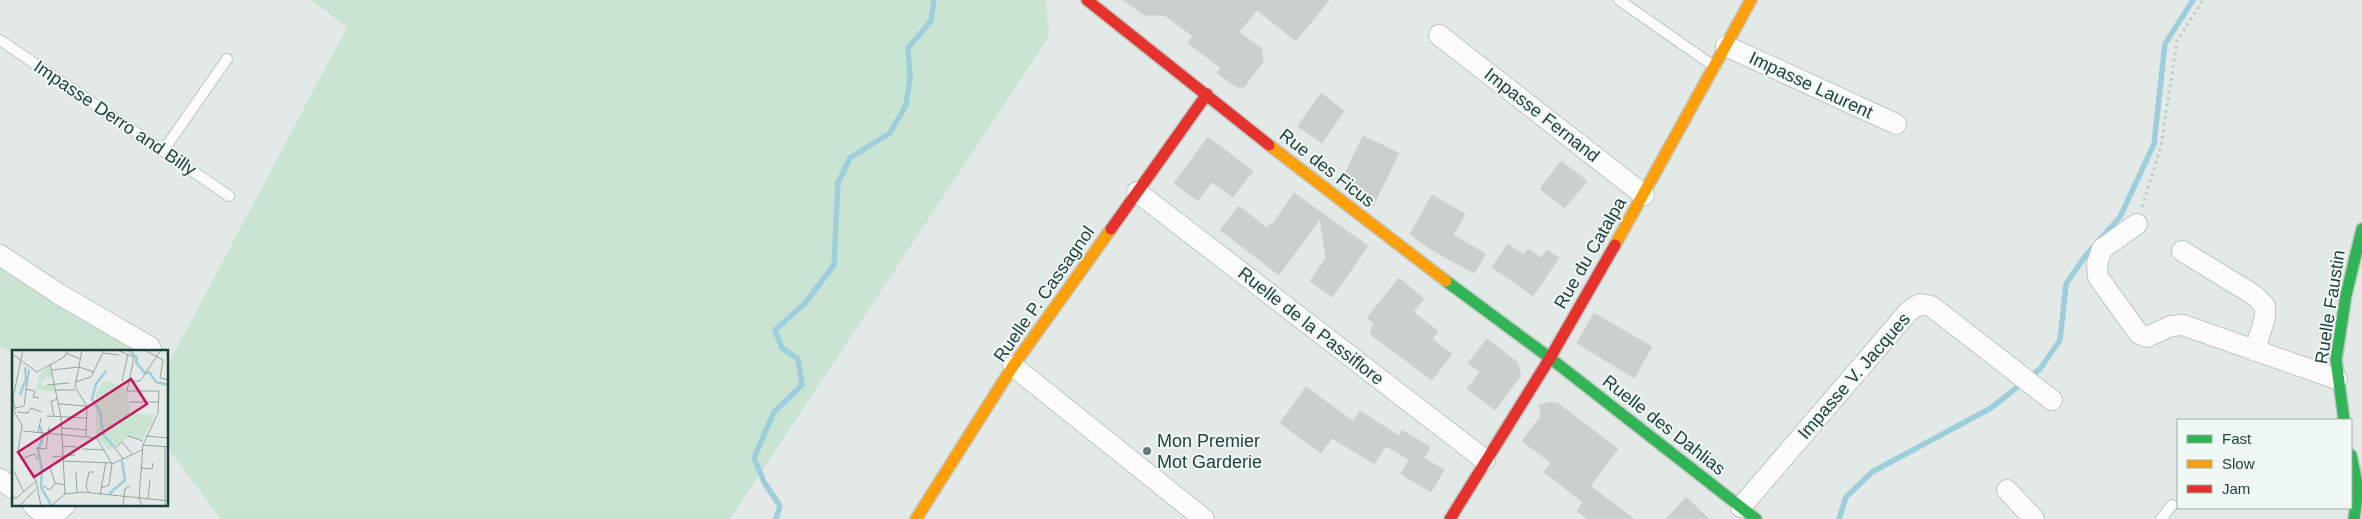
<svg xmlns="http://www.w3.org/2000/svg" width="2362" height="519" viewBox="0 0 2362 519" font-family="Arial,sans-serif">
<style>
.green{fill:#cae4d4}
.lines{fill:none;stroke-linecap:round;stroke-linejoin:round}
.stream{stroke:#9ecedc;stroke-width:5.5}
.building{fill:#c9d0ce;stroke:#cbd2d0}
.lane-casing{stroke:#bfc6c4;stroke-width:12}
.street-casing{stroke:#bfc6c4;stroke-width:22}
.fast-casing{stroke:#bec7c4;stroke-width:14}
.slow-casing{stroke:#bec7c4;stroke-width:14}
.jam-casing{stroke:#bec7c4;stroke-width:14}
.path{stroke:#bfcac7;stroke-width:3;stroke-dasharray:2.5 4;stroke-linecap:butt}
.lane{stroke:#fbfcfb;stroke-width:10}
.street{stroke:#fbfcfb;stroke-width:20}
.fast{stroke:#30b455;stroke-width:11}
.slow{stroke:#ff9f0a;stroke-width:11}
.jam{stroke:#e5322d;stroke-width:11}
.poi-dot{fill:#637a76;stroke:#f0f8f5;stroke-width:2}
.labels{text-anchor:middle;stroke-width:4;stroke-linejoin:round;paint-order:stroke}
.street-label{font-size:18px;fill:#1e3e39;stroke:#f0f8f5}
.poi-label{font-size:18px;fill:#1e3e39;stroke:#f0f8f5;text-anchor:start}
.inset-river{fill:none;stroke:#9ecedc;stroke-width:2.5}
.inset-road{fill:none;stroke:#94a5a1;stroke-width:1}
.view{fill:#c2185b;fill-opacity:0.15;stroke:#c2185b;stroke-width:2.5}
.inset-edge{fill:none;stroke:#1e3e39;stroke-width:2.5}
</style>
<rect width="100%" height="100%" fill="#e2e9e7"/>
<path class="green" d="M311 0H1046L1049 37 730 519H221L168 449V373L171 359 347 27Z
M0 263 146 351 14 352V354L0 347Z"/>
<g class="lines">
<path class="stream" d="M776 519 780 506 764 482 754 458 774 412 802 385 798 359 782 348 775 330 805 303 834 265 838 183 850 158 890 133 906 105 910 78 908 48 931 21 934 0
M1839 519 1846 497 1872 472 1991 408 2040 369 2060 340 2066 284 2086 255 2120 217 2154 144 2165 44 2193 0"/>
</g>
<path class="building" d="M1123 0H1329L1296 41 1257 10 1239 32 1262 49 1263 62 1244 87H1236L1217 73 1221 68 1188 43 1193 36 1164 15H1144Z
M1321 93 1344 111 1322 143 1298 126Z
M1363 136 1399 153 1373 206 1341 182Z
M1208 137 1253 171 1233 197 1212 182 1198 201 1174 183Z
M1561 161 1587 181 1565 208 1540 189Z
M1294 193 1368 246 1332 297 1310 281 1326 258 1320 219 1279 275 1220 230 1239 206 1267 228 1270 224 1272 225Z
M1432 195 1465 214 1453 235 1486 254 1474 273 1430 249 1410 234Z
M1508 244 1524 255 1528 249 1541 258 1547 250 1559 258 1533 296 1492 267Z
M1399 278 1424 299 1413 312 1438 331 1432 339 1452 354 1432 380 1370 334 1374 323 1367 318Z
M1594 313 1652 347 1634 378 1577 343Z
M1487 339 1517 362 1521 375 1495 410 1467 389 1480 372 1468 363Z
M1306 387 1353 421 1360 411 1399 436 1402 430 1430 447 1424 458 1444 470 1431 492 1401 474 1409 460 1386 446 1374 464 1332 438 1321 453 1280 423Z
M1552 402 1559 404 1618 449 1590 486 1634 519H1588L1577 511 1583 502 1544 472 1551 463 1522 441 1541 416 1539 405Z
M1686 497 1709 519H1666Z"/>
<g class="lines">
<g class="lane-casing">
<path id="lane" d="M1619 0 1715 67
M0 40 229 196
M163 151 227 59
M2161 519 2172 505"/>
</g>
<g class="street-casing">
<path id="street" d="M1439 35 1644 195
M1726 46 1896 124
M1137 192 1485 460
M2137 224 2102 249 2097 264 2098 277 2139 334 2147 337 2171 326 2183 325 2337 379
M2182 251 2254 295 2265 306V317L2255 351
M0 255 59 294 150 347 152 352
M1013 366 1204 519
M0 479 14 489
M2007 490 2034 519
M33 505 49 519
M1741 507 1909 311 1920 304 1931 306 2052 400
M50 519 65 505"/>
</g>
<g class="fast-casing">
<path id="fast" d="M1446 281 1550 358 1756 519
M2344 420 2336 360 2346 295 2362 229
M2351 455 2358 488 2354 519"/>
</g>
<g class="slow-casing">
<path id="slow" d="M1269 145 1446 281
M1615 245 1751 0
M916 519 1013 366 1111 229"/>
</g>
<g class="jam-casing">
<path id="jam" d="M1087 0 1269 145
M1111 229 1207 94
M1450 519 1550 358 1615 245"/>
</g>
<path class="path" d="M2142 207 2161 146 2177 41 2203 0"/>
<use href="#lane" class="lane"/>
<use href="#street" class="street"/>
<use href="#fast" class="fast"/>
<use href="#slow" class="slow"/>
<use href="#jam" class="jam"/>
</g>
<circle class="poi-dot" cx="1147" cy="451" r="5"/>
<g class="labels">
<g class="street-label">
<text transform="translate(1811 85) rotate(25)" y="6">Impasse Laurent</text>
<text transform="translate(1542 115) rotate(38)" y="6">Impasse Fernand</text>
<text transform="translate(115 118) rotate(34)" y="6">Impasse Derro and Billy</text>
<text transform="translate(1327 168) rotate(38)" y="6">Rue des Ficus</text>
<text transform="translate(1590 253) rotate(-60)" y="6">Rue du Catalpa</text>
<text transform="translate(1044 294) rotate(-55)" y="6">Ruelle P. Cassagnol</text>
<text transform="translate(2330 307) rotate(-81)" y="6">Ruelle Faustin</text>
<text transform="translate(1311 326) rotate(38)" y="6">Ruelle de la Passiflore</text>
<text transform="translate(1854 376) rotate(-49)" y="6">Impasse V. Jacques</text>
<text transform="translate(1664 425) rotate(38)" y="6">Ruelle des Dahlias</text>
</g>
<g class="poi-label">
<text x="1157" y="447">Mon Premier<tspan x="1157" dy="21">Mot Garderie</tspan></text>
</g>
</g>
<g transform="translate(12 350)">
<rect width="156" height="156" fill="#e2e9e7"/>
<path d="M38 16 40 27 29 31 31 36 42 35 44 42 24 40 28 23ZM92 30 114 38 118 63 143 65 130 91 116 87 97 101 84 85V44Z" fill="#cae4d4"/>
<path class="inset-river" d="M117 0 125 8 124 12 133 23 137 22 144 32 157 35M94 21 84 34 80 49 88 62 91 84 102 97M8 45 14 29 13 17M28 76 31 87 26 100 30 119 29 137 39 155M97 144 113 130 110 111"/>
<path class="inset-road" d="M70 0 63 37 75 56 74 87M105 0 122 7 115 41H147L146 63 131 95 127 149 130 156M132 0 151 10 148 28 157 30M54 3 68 9M91 3 107 5M0 4 25 22 52 7 56 0M38 14 49 67 53 144M40 20 67 17 82 22M110 31 116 4M116 31H128L149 0M63 32 79 27 92 0M35 35 57 33M13 39 23 41 21 47 27 48M44 40H63M118 52H146M47 54 74 56M0 58 10 75 6 102 24 131 29 156M3 58 12 56 17 19M3 60 1 48 11 0M5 62 16 63 19 58 30 62M35 66 75 68M42 66 39 51 46 49M50 78 75 80M11 81 85 88 100 114 97 135 89 138M26 83 29 68M116 86 131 91M134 86 157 88M131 95 157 97M50 96 65 97M24 98 34 99 37 77M71 99 93 100M40 107 63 105M12 108 22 104 26 110M111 109 103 98 110 92 120 104M51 111 100 113M100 114 130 100M38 117 43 133M129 118 140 119 141 113M2 121 11 141M64 122 65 142M31 136 38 140 43 133 52 135M0 143 3 149 24 131M77 143 74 136 77 122H82M88 145 94 112M136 149 138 130M7 156 24 139M39 156 53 144 71 142 157 151M111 156 113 139 118 136M153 156V97"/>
<path class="view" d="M119 29 135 54 22 127 6 102Z"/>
<rect width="156" height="156" class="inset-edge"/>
</g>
<rect x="2177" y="419" width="175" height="90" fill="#f0f8f5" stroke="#9caeaa"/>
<rect x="2187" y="435" width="25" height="8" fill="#30b455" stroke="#9caeaa"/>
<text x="2222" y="444" font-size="15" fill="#1e3e39">Fast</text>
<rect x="2187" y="460" width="25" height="8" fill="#ff9f0a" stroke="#9caeaa"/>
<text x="2222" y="469" font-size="15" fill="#1e3e39">Slow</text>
<rect x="2187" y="485" width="25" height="8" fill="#e5322d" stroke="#9caeaa"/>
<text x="2222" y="494" font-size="15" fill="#1e3e39">Jam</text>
</svg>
